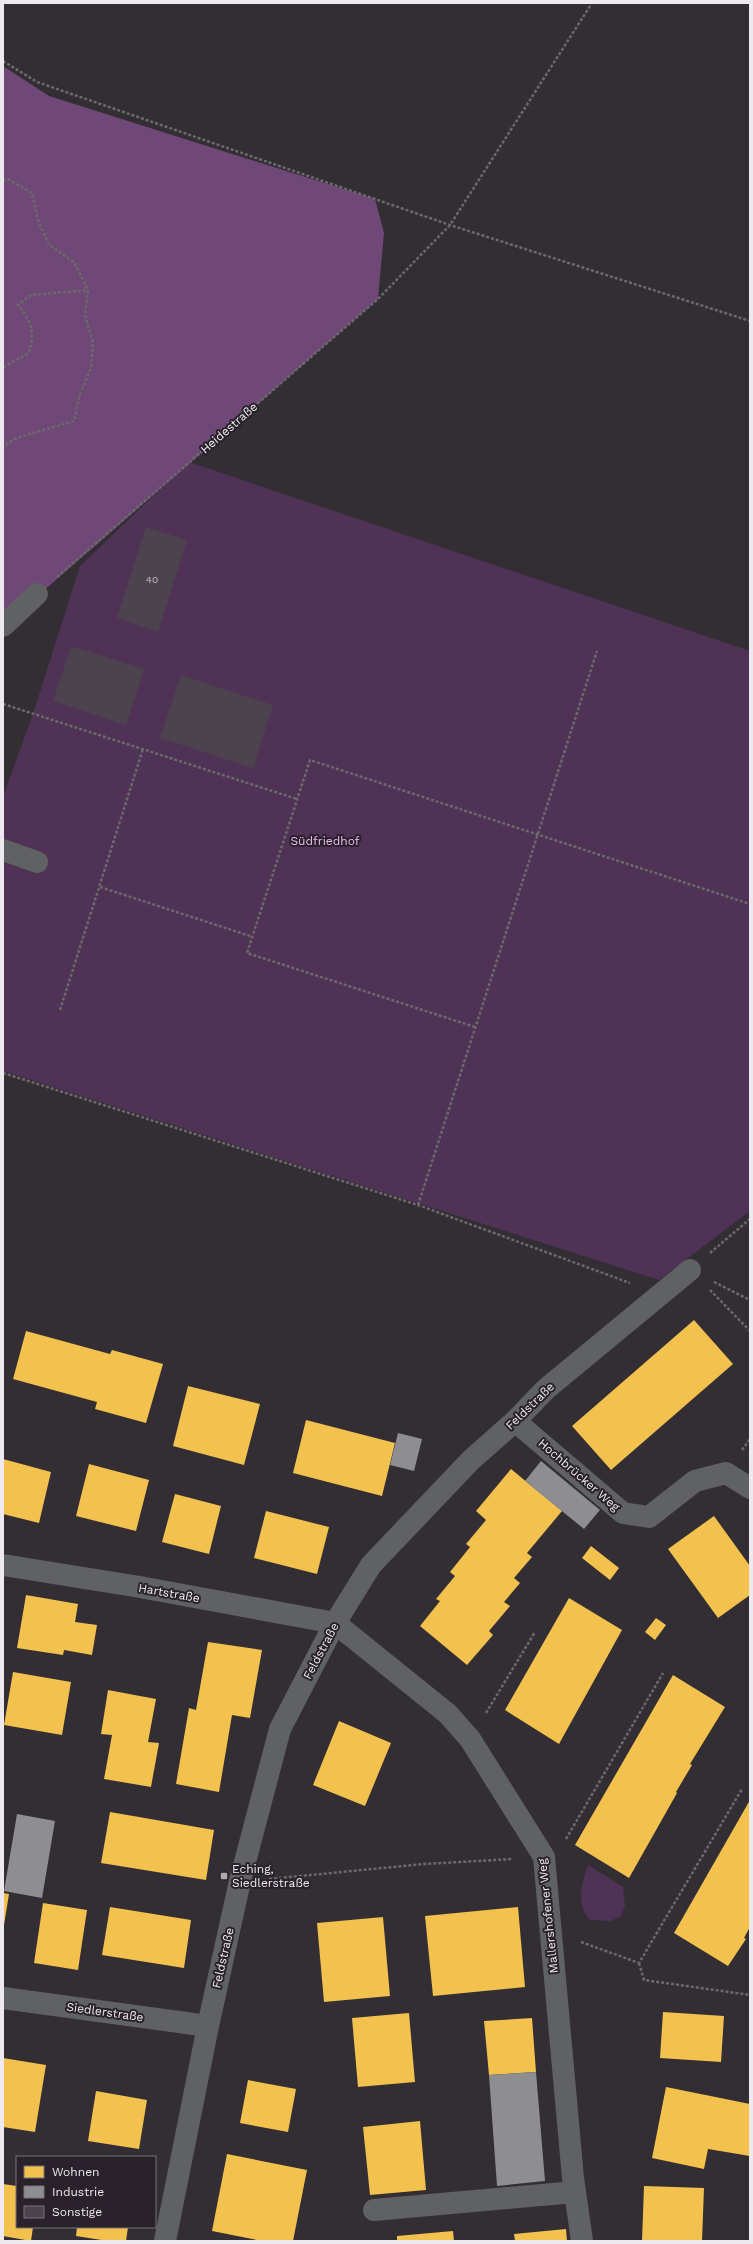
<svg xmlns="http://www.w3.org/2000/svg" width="753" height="2244" viewBox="0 0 753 2244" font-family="'Work Sans',sans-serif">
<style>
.green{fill:#4f3255}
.forest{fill:#704877}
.homes{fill:#f2c14e}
.industry{fill:#8d8d92}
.building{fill:#4d434f}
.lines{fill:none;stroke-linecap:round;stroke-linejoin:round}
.path{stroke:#6a6a6b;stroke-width:2.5;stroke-dasharray:3 2;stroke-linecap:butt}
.minor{stroke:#606162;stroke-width:22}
.poi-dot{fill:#ada8ae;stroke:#2a222b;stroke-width:1.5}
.labels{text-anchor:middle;stroke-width:4;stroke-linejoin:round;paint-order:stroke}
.number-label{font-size:10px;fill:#c6c0c7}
.street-label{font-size:12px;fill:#eee9ef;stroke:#2a222b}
.park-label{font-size:12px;fill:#f1bbfb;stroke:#2a222b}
.poi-label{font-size:12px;fill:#eee9ef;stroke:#2a222b;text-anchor:start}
</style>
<rect width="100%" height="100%" fill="#332e34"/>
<path class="green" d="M189 462 750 651V1211L659 1280 3 1071V797L33 714 80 566Z
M588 1865 623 1887 625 1906 621 1916 611 1921 590 1920C576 1904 581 1884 588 1865Z"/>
<path class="forest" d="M3 66 49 96 375 199 384 233 378 299 3 626Z"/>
<path class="homes" d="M694 1320 733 1364 611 1470 572 1426Z
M26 1331 110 1354 112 1350 163 1364 146 1423 95 1409 97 1402 13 1379Z
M188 1386 260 1404 244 1465 173 1446Z
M306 1420 395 1443 382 1496 293 1473Z
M3 1459 51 1472 39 1523 3 1514Z
M89 1464 149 1480 136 1531 76 1516Z
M511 1469 562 1511 527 1553 532 1557 514 1578 520 1583 504 1602 510 1606 489 1631 493 1635 467 1665 420 1626 440 1601 436 1599 455 1576 450 1572 470 1547 466 1544 486 1520 476 1511Z
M175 1494 221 1506 209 1554 162 1542Z
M266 1511 329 1527 317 1574 254 1558Z
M714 1516 750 1566V1595L718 1618 668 1549Z
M591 1546 619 1568 610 1580 582 1558Z
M26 1595 78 1604 75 1622 97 1625 92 1655 64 1650 63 1655 17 1648Z
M569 1598 622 1630 559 1744 505 1710Z
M656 1618 666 1625 655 1640 645 1632Z
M208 1642 262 1650 250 1718 232 1715 219 1792 176 1784 189 1708 196 1710Z
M13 1672 71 1682 62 1735 4 1725Z
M673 1675 725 1707 690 1764 692 1765 676 1792 677 1793 629 1878 575 1845Z
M108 1690 156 1699 148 1742 159 1743 151 1787 104 1779 112 1735 101 1734Z
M339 1721 391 1743 365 1806 313 1785Z
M750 1800V1927L744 1938 746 1939 728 1966 674 1933Z
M110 1812 214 1830 206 1880 101 1863Z
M3 1893 9 1894 4 1925 3 1924Z
M43 1903 87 1910 78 1970 34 1963Z
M110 1907 191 1920 184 1968 102 1955Z
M518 1907 525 1987 433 1996 425 1916Z
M383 1917 390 1996 324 2002 317 1923Z
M663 2012 724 2016 721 2062 660 2058Z
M409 2013 415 2082 358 2087 352 2018Z
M532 2018 536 2072 489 2075 484 2021Z
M3 2058 46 2065 35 2132 3 2127Z
M248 2080 296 2089 288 2132 240 2123Z
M666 2087 750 2104V2156L708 2149 704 2169 652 2158Z
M96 2091 147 2100 139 2149 88 2141Z
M420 2121 426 2190 370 2195 363 2127Z
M227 2154 307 2170 293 2241H262L212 2231Z
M3 2184 17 2186V2227H33L31 2241 3 2236Z
M644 2186 704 2188 702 2241H642Z
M77 2227H128L126 2241H108L76 2236Z
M566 2229 567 2241H515L514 2234Z
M453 2231 454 2241H397V2236Z"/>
<path class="industry" d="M398 1433 422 1439 414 1471 390 1465Z
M541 1461 600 1510 584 1529 525 1481Z
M17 1814 55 1821 42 1898 4 1891Z
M536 2072 545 2181 497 2186 489 2075Z"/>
<path class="building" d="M146 527 187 540 158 632 117 618Z
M71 646 144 669 126 725 53 701Z
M181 675 273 705 253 768 160 738Z"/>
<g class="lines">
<path class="path" d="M3 61 37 82 184 133 450 225 750 321
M3 181 8 179 32 193 38 220 49 245 74 262 88 290 85 315 93 343 91 368 80 394 74 421 16 438 3 447
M3 367 29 353C35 331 32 323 18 305L31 295 88 290
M57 577 378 299 450 225 592 3
M3 704 297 799
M100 887 253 937
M60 1010 143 749
M475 1027 247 953 310 760 750 904
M3 1073 418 1205 630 1283
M418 1205 597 651
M710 1253 750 1219
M714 1282 750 1300
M710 1290 750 1331
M742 1450 750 1439
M486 1713 535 1632
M566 1839 663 1673
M269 1879 424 1864 513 1859
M581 1942 639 1963 742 1789
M639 1963 644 1980 750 1995"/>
<path class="minor" d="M3 626 37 594
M3 850 37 862
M515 1421 623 1513 649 1517 695 1481 726 1473 750 1488
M3 1565 140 1587 335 1623 448 1714 470 1739 544 1857 573 2178 582 2241
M3 1998 208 2026
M374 2210 575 2192
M165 2241 208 2026 240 1881 280 1729 335 1623 371 1565 471 1460 515 1421 546 1389 690 1270"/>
</g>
<rect class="poi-dot" x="220" y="1872" width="8" height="8" rx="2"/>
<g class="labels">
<g class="number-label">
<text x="152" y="583">40</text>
</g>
<g class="street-label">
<text transform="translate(229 428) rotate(-41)" y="4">Heidestraße</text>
<text transform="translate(530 1406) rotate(-44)" y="4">Feldstraße</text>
<text transform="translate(579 1475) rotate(41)" y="4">Hochbrücker Weg</text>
<text transform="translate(169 1593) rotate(10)" y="4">Hartstraße</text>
<text transform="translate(321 1651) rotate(-62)" y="4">Feldstraße</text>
<text transform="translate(548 1916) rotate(-96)" y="4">Mallershofener Weg</text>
<text transform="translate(223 1958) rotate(-77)" y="4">Feldstraße</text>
<text transform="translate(105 2012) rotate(8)" y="4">Siedlerstraße</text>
</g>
<g class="park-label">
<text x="325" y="845">Südfriedhof</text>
</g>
<g class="poi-label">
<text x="232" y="1873">Eching,<tspan x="232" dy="14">Siedlerstraße</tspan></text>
</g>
</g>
<rect width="753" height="2244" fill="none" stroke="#eee9ef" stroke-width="8"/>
<rect x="16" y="2156" width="140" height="72" fill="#2a222b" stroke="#787279"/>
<rect x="24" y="2166" width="20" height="12" fill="#f2c14e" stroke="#787279"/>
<text x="52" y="2176" font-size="12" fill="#eee9ef">Wohnen</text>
<rect x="24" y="2186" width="20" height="12" fill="#8d8d92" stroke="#787279"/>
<text x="52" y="2196" font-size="12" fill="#eee9ef">Industrie</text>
<rect x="24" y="2206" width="20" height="12" fill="#4d434f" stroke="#787279"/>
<text x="52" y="2216" font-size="12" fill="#eee9ef">Sonstige</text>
</svg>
